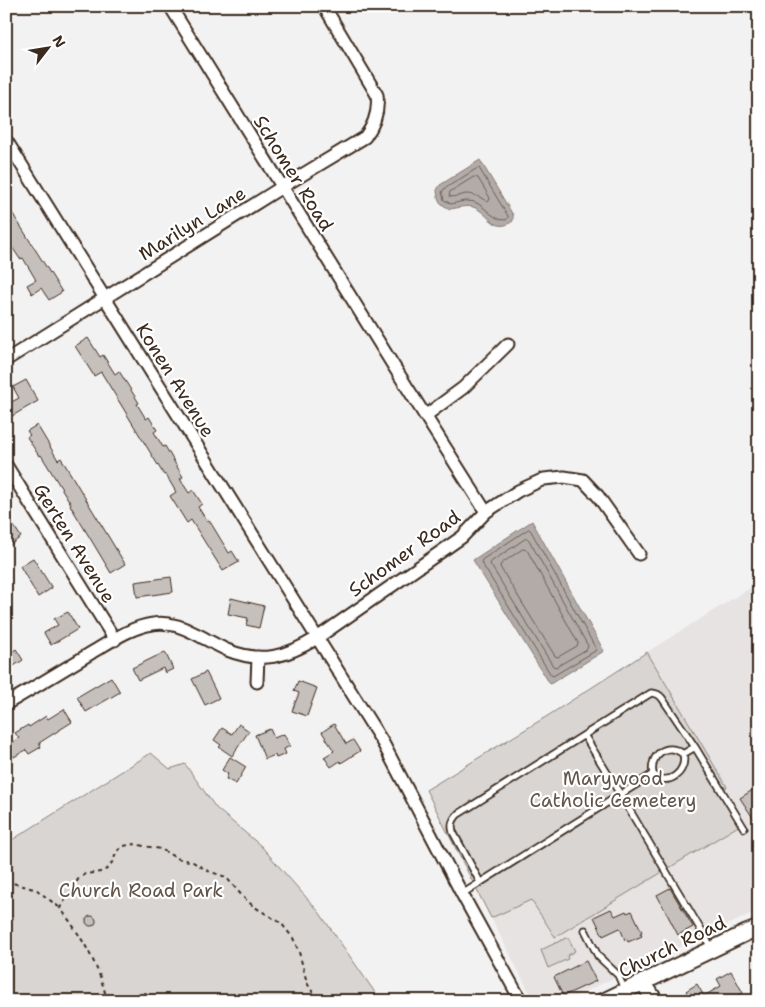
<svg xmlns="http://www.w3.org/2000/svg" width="765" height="1007" viewBox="0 0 765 1007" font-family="'Shantell Sans',sans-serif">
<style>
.built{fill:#e6e3e2}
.green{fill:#d8d5d2;stroke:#8a8078}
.water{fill:#b2aba7;stroke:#827770}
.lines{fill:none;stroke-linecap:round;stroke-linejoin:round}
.shore{stroke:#6b5e55;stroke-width:1}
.building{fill:#c6c0bd;stroke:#3b2a1e}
.lane-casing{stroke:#3b2a1e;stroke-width:9}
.street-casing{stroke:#3b2a1e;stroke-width:15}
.secondary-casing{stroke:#3b2a1e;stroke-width:19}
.path{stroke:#3b2a1e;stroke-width:2;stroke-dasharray:4 4;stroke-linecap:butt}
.lane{stroke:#fff;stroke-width:5.5}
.street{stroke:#fff;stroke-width:11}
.secondary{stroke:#fff;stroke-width:15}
.labels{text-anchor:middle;stroke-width:4.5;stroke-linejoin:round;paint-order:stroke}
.street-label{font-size:19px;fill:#3b2a1e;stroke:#fff}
.park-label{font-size:19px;fill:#62554b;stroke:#fff}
</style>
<rect width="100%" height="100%" fill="#f3f2f2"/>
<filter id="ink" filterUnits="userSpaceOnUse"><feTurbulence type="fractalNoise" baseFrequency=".02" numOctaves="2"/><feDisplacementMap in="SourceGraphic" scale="10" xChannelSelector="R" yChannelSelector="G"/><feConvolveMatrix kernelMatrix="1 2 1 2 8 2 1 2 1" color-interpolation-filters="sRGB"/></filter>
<g filter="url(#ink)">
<path class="built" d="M750 588 759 602V910L565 1001H534L491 918 531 900 554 937 719 792 727 787 647 652Z"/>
<path class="green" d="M647 652 727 787 720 792 740 825 555 937 531 900 491 918 426 790 549 715Z
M151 753 170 769 185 764 216 808 261 846 319 912 374 991 378 1001H6V831L12 840Z
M568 937 575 951 567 956 568 959 548 968 541 950Z"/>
<path class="water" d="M480 160 513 215V221C494 235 489 212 473 207 466 205 458 208 450 209 440 204 438 202 437 190L440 185Z
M532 521 604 651 550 684 473 560Z"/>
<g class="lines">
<path class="shore" d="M479 168 508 216V218L506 220C490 221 484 200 467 201 462 201 456 203 451 204L444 200 442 192 444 189 476 169Z
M474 177 478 178 490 198 489 201 487 202C481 197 474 194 466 194 460 195 456 198 449 196L450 192Z
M529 529 531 531 596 649 595 651 553 676 551 675 481 562 482 560Z
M527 538 529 540 588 646 587 649 556 667 553 666 490 564 491 562Z
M523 549 527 550 578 643 577 646 558 657 555 656 500 567 501 564Z"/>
</g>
<path class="building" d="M6 203 62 292 49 300 41 288 32 294 27 285 36 280 23 258 20 259 10 244 12 242 6 233Z
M88 338 100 357 103 355 115 374 119 371 139 403 137 404 146 419 149 417 157 430 154 432 163 447 165 446 183 477 180 479 189 493 193 490 202 504 198 507 207 521 209 520 229 553 232 551 239 562 223 571 191 520 187 523 170 496 176 492 166 475H164L101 372 94 376 75 346Z
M26 380 38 401 12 416 6 405 19 398 13 387Z
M37 425 58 460 61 458 125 564 111 573 70 505 71 504 41 455 39 456 27 437 30 435 27 431Z
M6 514 21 537 10 545 6 539Z
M33 558 52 588 38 597 20 566Z
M171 577 173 592 137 597 135 582Z
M231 598 264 606 259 628 246 625 248 618 228 614Z
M68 612 78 629 51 645 44 633 58 625 54 619Z
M16 649 23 660 6 671V656Z
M165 652 173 669 165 673 163 668 138 680 132 668Z
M206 672 219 698 205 705 192 679Z
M111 677 120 692 86 712 77 697Z
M298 681 317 688 307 716 292 711 299 693 294 691Z
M64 709 72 722 39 743 41 747 29 754 26 750 14 757 7 745 19 738 15 733 28 725 29 727 46 716 48 719Z
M239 724 249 731 232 756 219 747 221 745 214 740 222 728 232 734Z
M334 724 346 744 353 740 360 751 341 763 340 761 331 767 324 757 334 751 322 732Z
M270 729 274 738 284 734 290 746 284 749 286 754 276 758 275 755 265 759 255 735Z
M230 757 246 767 236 784 226 779 228 774 222 770Z
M759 786V827L740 798Z
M670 888 693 927 678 935 657 895Z
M611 909 615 916 626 911 627 913 632 911 642 932 640 933 642 936 628 942 627 939 625 940 620 928 603 936 594 917Z
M86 921a5 5 0 1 1 10 0a5 5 0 1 1-10 0Z
M586 961 596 981 563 996 554 977Z
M731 971 743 993 728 1001H691L686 991 697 984 704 996 721 986 717 979Z"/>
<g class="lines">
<g class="lane-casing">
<path id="lane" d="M584 735 620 794 711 947
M653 774C667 788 688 772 683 754
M480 882 453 832C451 825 452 821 457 815L651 693C656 693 659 694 662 698L695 747 744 828
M462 894 653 774C649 755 667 741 683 754L695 747
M585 930 598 956 618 975 625 991"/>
</g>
<g class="street-casing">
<path id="street" d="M170 6 393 365 486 512
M6 140 383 743 462 894 521 1001
M6 360 282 187 365 137C375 124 379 111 377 95L324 6
M425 416 463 388 508 344
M6 465 115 640
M257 682 258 657
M6 704C35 687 63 670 91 653 110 642 130 627 153 624 168 621 183 627 196 634 206 639 216 645 227 650 262 664 286 657 317 638L462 537 486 512 518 491 544 479 564 477 583 480 598 496 639 554"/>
</g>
<g class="secondary-casing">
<path id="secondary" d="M643 982 655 1001
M604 1001 746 933 759 928"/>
</g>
<path class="path" d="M6 881 37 890 60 908
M107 1001C100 967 81 935 60 908L79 878 85 874 100 872 107 869 113 861 117 851 124 846 133 844 161 849 176 858 193 862 208 871 226 877 243 897 253 906 281 923 293 938 299 952 307 983 318 1001
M130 1001C135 993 141 992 150 994L151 998"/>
<use href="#lane" class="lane"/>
<use href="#street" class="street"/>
<use href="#secondary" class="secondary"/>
</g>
</g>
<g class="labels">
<g class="street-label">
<text transform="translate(294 173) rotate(58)" y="7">Schomer Road</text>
<text transform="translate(192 223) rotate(-32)" y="7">Marilyn Lane</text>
<text transform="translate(176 380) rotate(58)" y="7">Konen Avenue</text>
<text transform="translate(75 543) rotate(58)" y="7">Gerten Avenue</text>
<text transform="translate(404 553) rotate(-36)" y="7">Schomer Road</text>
<text transform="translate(672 946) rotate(-26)" y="7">Church Road</text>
</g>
<g class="park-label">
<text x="613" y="785">Marywood<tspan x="613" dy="22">Catholic Cemetery</tspan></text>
<text x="141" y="897">Church Road Park</text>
</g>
</g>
<rect width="765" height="1007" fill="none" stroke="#fff" stroke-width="25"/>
<rect x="12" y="12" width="740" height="982" fill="none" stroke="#3b2a1e" stroke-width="2" filter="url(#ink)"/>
<g transform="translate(48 48) rotate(59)" stroke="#ffffff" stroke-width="4" paint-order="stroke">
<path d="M0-4L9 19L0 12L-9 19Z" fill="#3b2a1e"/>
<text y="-8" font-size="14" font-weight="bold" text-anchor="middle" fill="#3b2a1e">N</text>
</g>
</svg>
